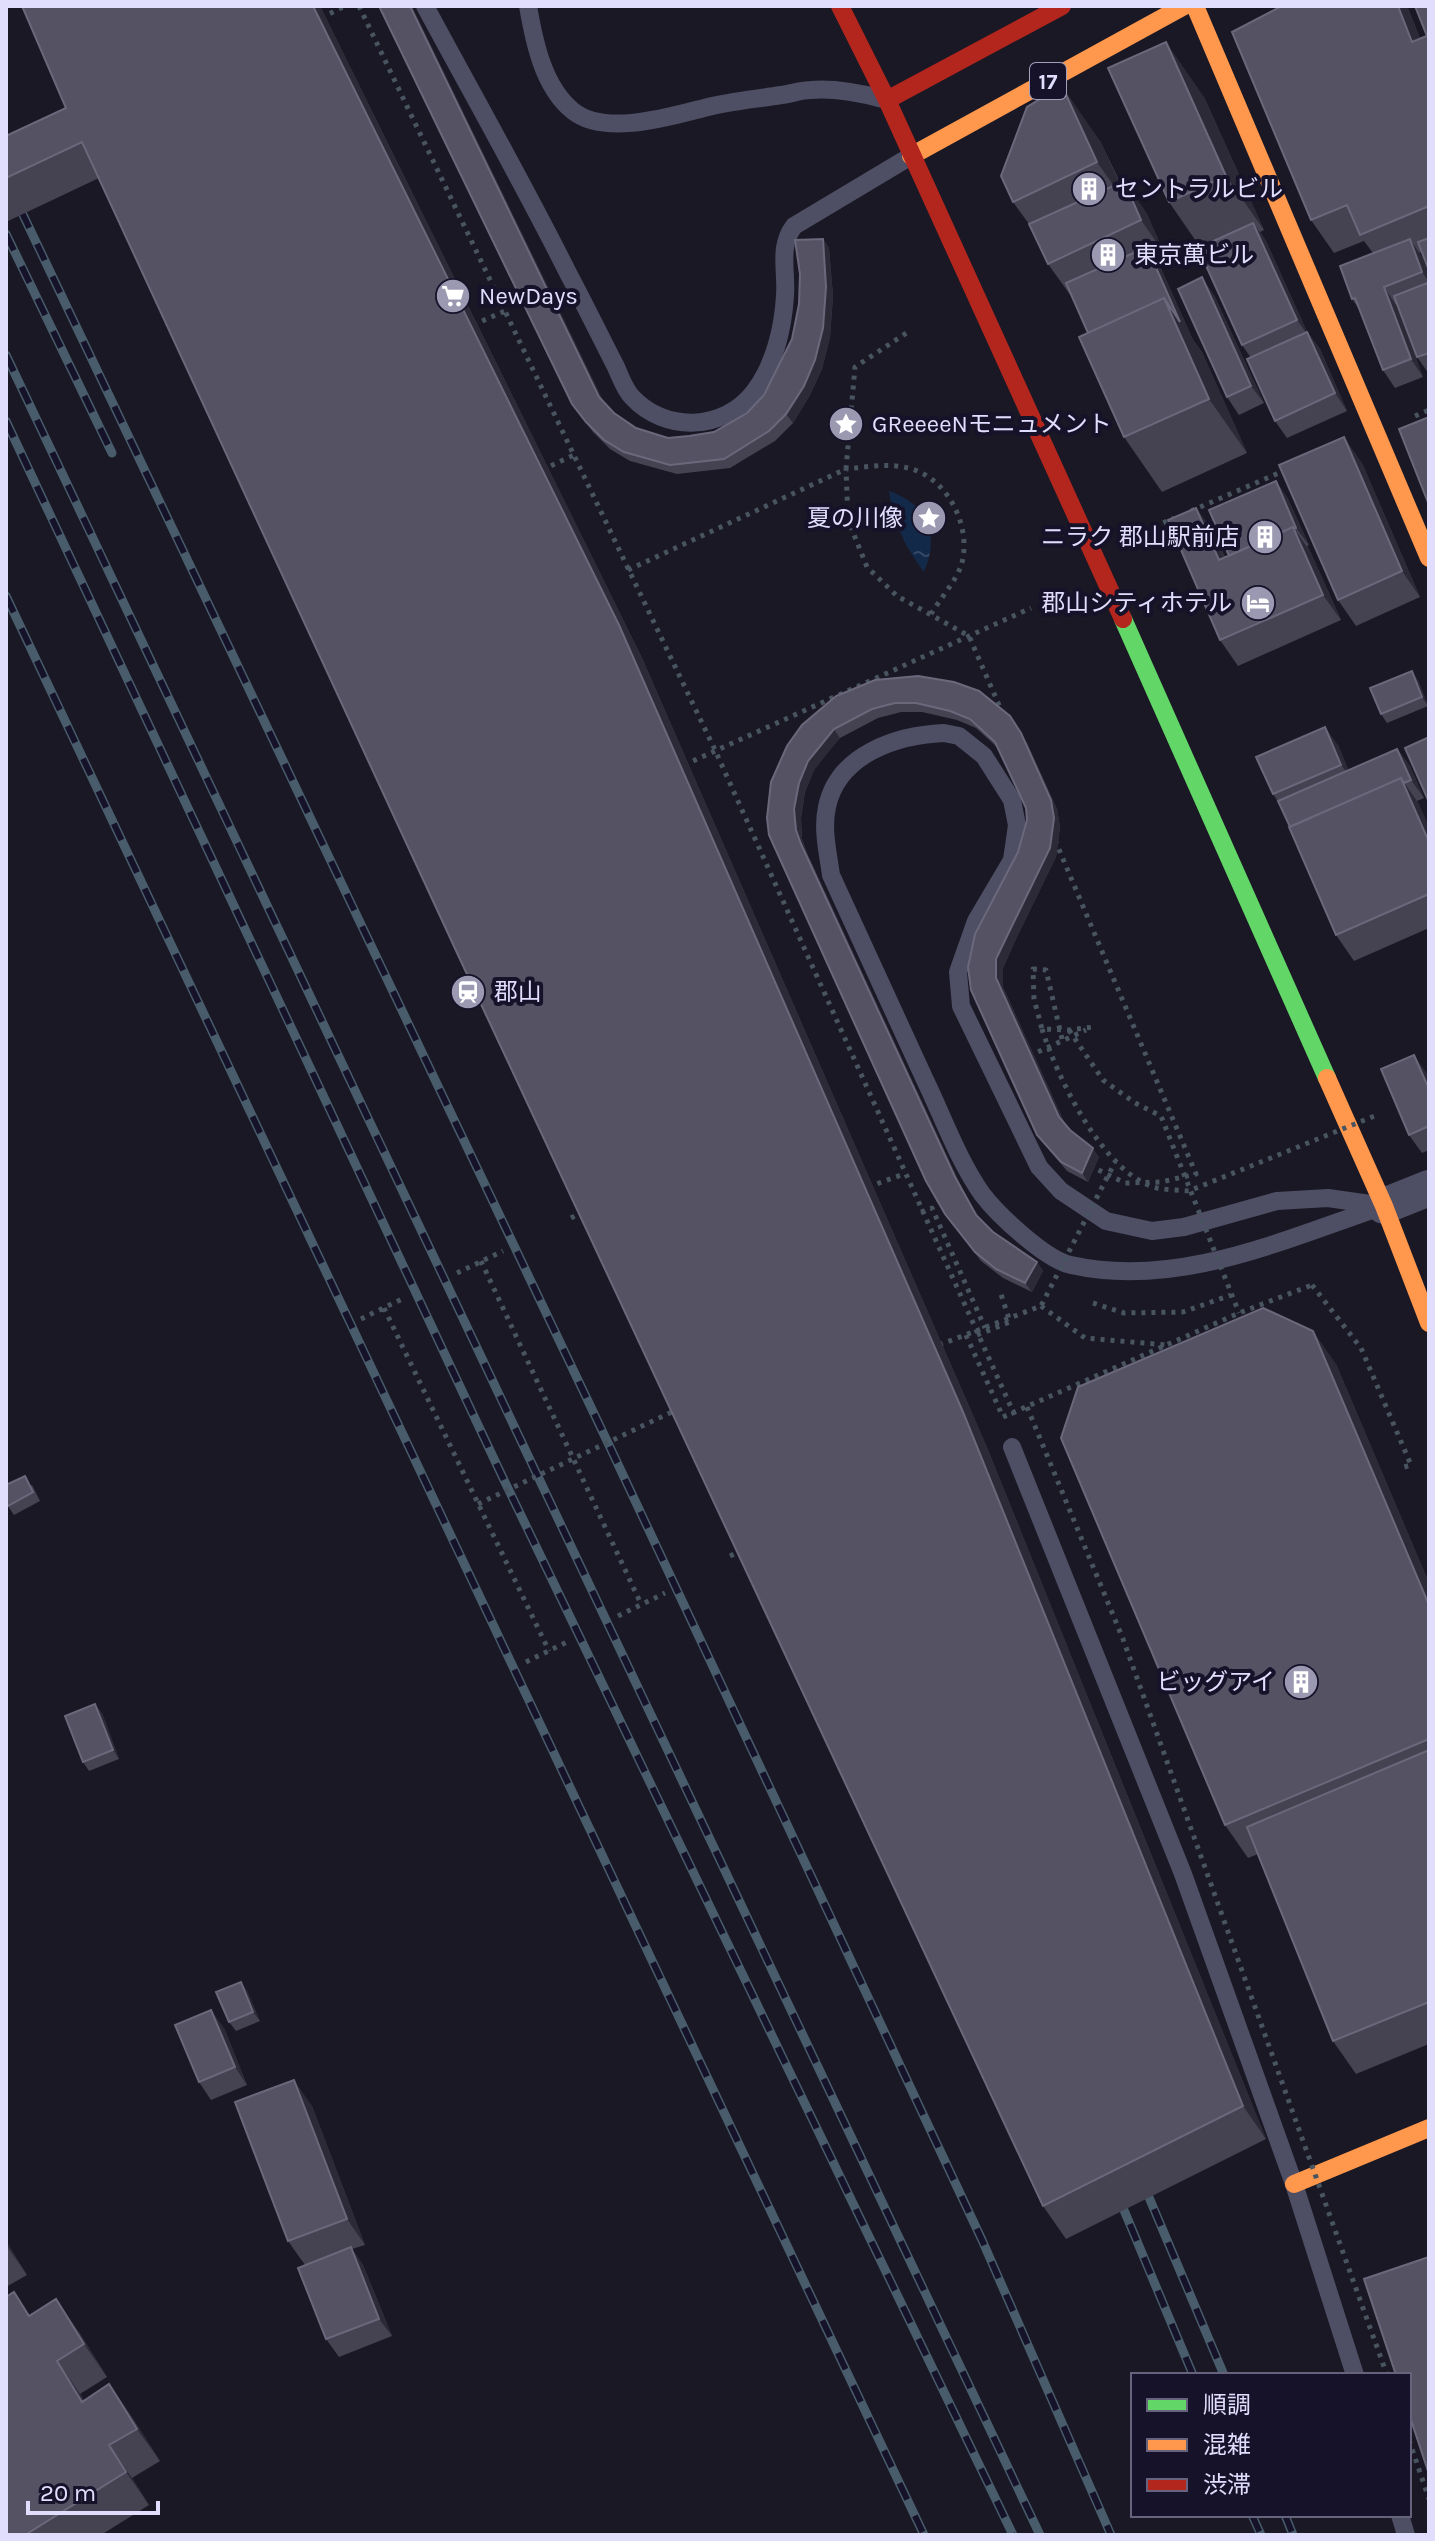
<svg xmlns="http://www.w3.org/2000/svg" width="1435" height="2541" viewBox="0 0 1435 2541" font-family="Karla,'Noto Sans JP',sans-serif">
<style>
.water{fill:url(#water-ripples)}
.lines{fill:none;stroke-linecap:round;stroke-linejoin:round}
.path{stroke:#485460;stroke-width:5;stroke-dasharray:4 6;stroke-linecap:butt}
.lane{stroke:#4e4e64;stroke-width:18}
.street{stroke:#4e4e64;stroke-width:36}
.fast{stroke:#63d668;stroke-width:18}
.slow{stroke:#ff974d;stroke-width:18}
.jam{stroke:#b3261e;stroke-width:18}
.rail-casing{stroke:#485c6b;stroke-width:9}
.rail{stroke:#16122a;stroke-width:6;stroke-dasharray:18;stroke-linecap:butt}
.path-bridge{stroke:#485460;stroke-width:5;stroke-dasharray:4 6;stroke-linecap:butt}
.wall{fill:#454252}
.shaded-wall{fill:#2d2a38}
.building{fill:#555264;stroke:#6b687c;stroke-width:2}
.labels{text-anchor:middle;stroke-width:8;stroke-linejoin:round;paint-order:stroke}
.shield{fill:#16122a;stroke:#a3a0be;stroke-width:2}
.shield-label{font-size:22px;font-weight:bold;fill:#e0ddfd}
.poi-label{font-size:24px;fill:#e0ddfd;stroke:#16122a;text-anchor:start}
</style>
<defs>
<pattern id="water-ripples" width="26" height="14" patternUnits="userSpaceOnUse" patternTransform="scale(2)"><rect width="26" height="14" fill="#13294a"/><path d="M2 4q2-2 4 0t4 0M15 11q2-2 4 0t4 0" fill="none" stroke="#354865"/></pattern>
</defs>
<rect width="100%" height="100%" fill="#1a1824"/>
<path class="water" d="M889 491C928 505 940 534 924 572 905 546 893 523 889 491Z"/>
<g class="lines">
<path class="path" d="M359 6 715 750 1015 1416
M321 18 345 6
M473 325 505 311
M1415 416 1429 410
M542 470 574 455
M1191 511 1288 469
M1145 531 1174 518
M628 570 846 469 855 367 908 332
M931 614C940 599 955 582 961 566 973 528 948 477 908 468 888 463 866 467 846 469L848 520 867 567 897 596 969 636 1002 712
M684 765 1031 608
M1055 840 1196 1174 1161 1182 1125 1183 1090 1166
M1062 1039 1046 970 1033 969 1034 999 1042 1029 1069 1030 1094 1027
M1029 1056 1086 1030
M868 1187 904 1174
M921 1212 932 1208 985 1328
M571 1218 584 1211
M481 1261 641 1604
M457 1273 503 1251
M1312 1285 1361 1348 1411 1465 1401 1468
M1093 1303 1124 1313 1183 1312 1231 1295
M1041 1306 1085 1338 1167 1345
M384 1308 549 1651
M361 1319 404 1298
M977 1335 1010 1322 1000 1291
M730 1556 743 1550
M618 1616 665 1593
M526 1662 569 1641
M1409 2440 1429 2499"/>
<path class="lane" d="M425 6C473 95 523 183 568 273 584 303 599 334 615 365 620 375 624 389 632 397 665 433 724 431 754 392 774 366 783 329 785 296 787 271 778 247 794 226L911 156
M528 6C534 41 543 87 573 111 605 137 672 116 708 107 732 101 757 99 781 95 791 94 801 90 811 90 835 88 860 93 883 99
M944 733 959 736 984 756 1012 800 1017 825 1012 860 976 921 958 972 961 1006 1039 1167 1061 1191 1106 1221 1152 1231 1184 1227 1277 1201 1328 1198 1384 1206C1285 1239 1178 1289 1071 1265 1046 1260 998 1215 982 1194 958 1160 943 1117 925 1080 894 1012 862 943 831 875 828 853 822 829 827 807 838 754 897 735 944 733Z
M1012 1447 1183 1874 1294 2184 1355 2375
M1400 2515 1406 2535"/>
<path class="street" d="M1384 1206 1429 1188"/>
<path class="fast" d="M1123 619 1327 1078"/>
<path class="slow" d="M1195 6 1429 558
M911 156 1184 6
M1327 1078 1384 1206 1429 1323
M1294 2184 1429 2128"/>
<path class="jam" d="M840 6 887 100 1123 619
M887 100 1062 6"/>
<g class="rail-casing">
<path id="rail" d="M6 179 608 1443 982 2240 1111 2535
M6 234 112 453
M6 355 1040 2535
M6 421 503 1478 1013 2535
M6 596 924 2535
M1140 2176 1224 2375
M1116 2191 1193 2375
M1252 2515 1261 2535
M1285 2515 1293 2535"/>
</g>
<use href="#rail" class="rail"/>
<path class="path-bridge" d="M1042 1029C1057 1077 1104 1175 1157 1188 1167 1190 1179 1190 1189 1191L1377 1115
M1069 1030 1103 1080 1135 1103 1161 1116 1239 1313
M966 1335 1003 1417 1239 1313 1312 1285
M939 1345 1041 1306 1115 1162
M1027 1407 1123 1639 1387 2375
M478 1504 676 1410"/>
</g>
<path class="wall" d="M22 6H320L642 658 986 1445 1266 2139 1066 2239 1043 2206 99 178 6 222V136L66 108Z
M1282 6H1407L1420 38 1427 36 1429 6V271L1422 252 1419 253 1422 257 1429 276V374L1417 357 1397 304 1396 305 1423 377 1395 388 1383 370 1361 312 1352 299 1373 253 1364 241 1334 253 1311 220Z
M1204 97 1264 230 1260 232 1266 241 1307 332 1320 349 1347 411 1287 438 1275 421 1251 358 1242 345 1200 247 1169 202Z
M1100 141 1120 182 1124 181 1147 214 1164 253 1154 257 1159 264 1193 340 1202 352 1247 453 1162 492 1124 437 1088 333 1071 296 1048 264 1029 224 1013 202Z
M823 239 829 248 833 296 830 337 822 369 810 395 793 423 775 441 730 468 677 474 630 461 610 449 593 432 572 404 604 402 614 413 636 428 668 438 689 436 714 432 747 413 764 395 792 339Z
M1214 295 1264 403 1239 415 1227 397Z
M1362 463 1420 597 1356 626 1338 600Z
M1276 481 1288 499 1309 545 1307 546 1311 553 1341 620 1238 666 1220 640 1196 508 1214 533 1225 557 1229 556Z
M875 680 1027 743 1057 809 1060 827 1056 857 1015 941 1003 968 1002 977 1003 987 1065 1124 1070 1130 1099 1157 1088 1182 1067 1171 1037 1135 971 990 1018 852 1027 820 1026 808 998 748 976 728 957 720 922 712H901L878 718 840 738 827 753 814 770 805 792 801 818 802 839 807 853 961 1186 979 1218 993 1232 1037 1262 1043 1271 1032 1292 1003 1278 981 1261 945 1214 771 782Z
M1418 680 1428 706 1387 723 1381 714Z
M1338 745 1348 770 1397 749 1410 766 1424 798 1417 801 1429 827V928L1354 961 1336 935 1280 805 1273 794Z
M1426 1072 1429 1078V1150L1422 1153 1409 1135Z
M1336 1364 1429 1583V2044L1356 2074 1333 2041 1258 1854 1248 1858 1225 1825Z
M32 1485 40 1501 14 1515 6 1503Z
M102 1713 119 1759 89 1771 83 1762Z
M241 1982 247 1991 260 2021 236 2031 229 2022Z
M224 2028 247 2085 211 2100 199 2082Z
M312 2106 365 2245 352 2249 363 2265 392 2336 339 2357 326 2339 305 2265 288 2241Z
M6 2241 27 2275 6 2287Z
M30 2316 79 2332 107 2377 80 2394 84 2400 109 2384 132 2417 160 2461 132 2478 149 2505 101 2535H6Z"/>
<path class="shaded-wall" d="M313 6H320L642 658 986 1445 1266 2139 1243 2106Z
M410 6H412L606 406 599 397Z
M1398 6H1407L1429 60 1412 42Z
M1166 42 1204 97 1264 230 1226 176Z
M1062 86 1100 141 1135 216 1097 162Z
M1124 181 1147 214 1164 253 1141 220Z
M1253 223 1266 241 1310 338 1297 320Z
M823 239 829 248 833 296 830 337 822 369 810 395 793 423 786 414Z
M1410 239 1422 257 1429 276V282L1422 272Z
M1147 247 1159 264 1193 340 1202 352 1247 453 1209 399 1164 298Z
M1202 277 1214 295 1264 403 1251 386Z
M1384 287 1396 305 1423 377 1411 359Z
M1307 332 1320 349 1347 411 1335 393Z
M1344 437 1362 463 1420 597 1402 571Z
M1276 481 1288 499 1309 545 1296 528Z
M1196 508 1214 533 1237 586 1219 560Z
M1293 527 1311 553 1341 620 1323 595Z
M1412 671 1418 680 1428 706 1422 697Z
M1010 716 1027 743 1057 809 1060 827 1056 857 1015 941 1003 968V987L1066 1126 1059 1117 996 978V959L1054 818Z
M1325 727 1338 745 1354 782 1341 765Z
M834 729 840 738 814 770 805 792 801 818 802 839 807 853 961 1186 983 1224 955 1177 801 844 796 830 794 809 799 783 808 761Z
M1397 749 1410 766 1424 798 1411 780Z
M1401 778 1419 804 1429 827V842Z
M1414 1055 1426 1072 1429 1078V1089Z
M1093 1148 1099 1157 1088 1182 1082 1173Z
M1037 1262 1043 1271 1032 1292 1025 1283Z
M1313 1331 1336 1364 1429 1583V1605Z
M95 1704 102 1713 119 1759 113 1750Z
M241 1982 247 1991 260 2021 253 2012Z
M211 2010 224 2028 247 2085 235 2067Z
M294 2080 312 2106 365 2245 347 2219Z
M6 2241 27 2275 6 2245Z
M351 2247 363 2265 392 2336 379 2319Z
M56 2299 79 2332 107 2377 84 2344Z
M57 2361 80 2394 105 2434 82 2402Z
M109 2384 132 2417 160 2461 137 2429Z
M109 2445 132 2478 149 2505 126 2472Z"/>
<path class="building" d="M22 6H313L619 625 963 1412 1243 2106 1043 2206 458 955 82 142 6 178V136L66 108Z
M379 6H410L599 397 614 413 636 428 668 438 689 436 714 432 747 413 764 395 792 339 799 304 800 274 795 240 823 239 826 287 823 328 815 360 804 386 786 414 769 431 724 459 670 465 624 452 604 440 586 422 572 404Z
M1282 6H1398L1412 42 1429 35V206L1360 235 1347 205 1311 220 1232 32Z
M1415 6H1429V35L1427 36Z
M1166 42 1226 176 1169 202 1108 68Z
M1062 86 1097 162 1013 202 1001 176 1027 107Z
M1124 181 1141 220 1048 264 1029 224Z
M1253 223 1297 320 1242 345 1198 248Z
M1429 238V271L1418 242Z
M1410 239 1422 272 1384 287 1411 359 1383 370 1355 298 1352 299 1340 266Z
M1147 247 1180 322 1164 298 1088 333 1066 283Z
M1202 277 1251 386 1227 397 1178 289Z
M1427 283 1429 290V353L1417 357 1394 296Z
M1164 298 1209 399 1124 437 1079 337Z
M1307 332 1335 393 1275 421 1247 359Z
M1429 417V505L1399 429Z
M1344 437 1402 571 1338 600 1279 465Z
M1276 481 1296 528 1294 529 1293 527 1229 556 1209 510Z
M1196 508 1219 560 1293 527 1323 595 1220 640 1168 520Z
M1412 671 1422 697 1381 714 1370 688Z
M918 676 954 682 979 691 1010 716 1021 733 1051 800 1054 818 1050 848 1009 932 996 959V978L1059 1117 1070 1130 1093 1148 1082 1173 1061 1162 1037 1135 971 990 968 967 975 934 1018 852 1027 820 1026 808 995 742 970 719 950 711 916 703H895L872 709 834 729 808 761 799 783 794 809 796 830 801 844 955 1177 976 1215 993 1232 1037 1262 1025 1283 996 1269 975 1252 945 1214 926 1181 769 835 767 818 771 782 787 746 802 725 836 696 875 680Z
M1325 727 1341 765 1273 794 1256 757Z
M1429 737V802L1405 748Z
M1397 749 1411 780 1404 783 1401 778 1290 827 1278 801Z
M1401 778 1429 842V894L1336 935 1289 827Z
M1414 1055 1429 1089V1126L1409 1135 1381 1069Z
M1263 1308 1313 1331 1429 1605V1739L1225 1825 1061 1438 1078 1387Z
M25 1476 33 1492 8 1506 6 1503V1485Z
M95 1704 113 1750 83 1762 65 1716Z
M1429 1750V2002L1333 2041 1247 1827Z
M241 1982 253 2012 229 2022 216 1992Z
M211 2010 235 2067 199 2082 175 2025Z
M294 2080 347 2219 288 2241 235 2102Z
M351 2247 379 2319 326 2339 298 2268Z
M1429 2257V2474L1409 2414V2375H1396L1364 2279Z
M14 2292 29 2316 56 2299 84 2344 57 2361 82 2402 109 2384 137 2429 109 2445 126 2472 25 2535H6V2297Z"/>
<defs>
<g id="building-disc" transform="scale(1.8)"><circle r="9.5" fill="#9b98b1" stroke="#16122a"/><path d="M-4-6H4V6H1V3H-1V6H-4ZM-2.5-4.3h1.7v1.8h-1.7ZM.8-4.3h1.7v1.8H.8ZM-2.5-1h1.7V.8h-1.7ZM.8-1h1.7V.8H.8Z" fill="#fff"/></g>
<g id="supermarket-disc" transform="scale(1.8)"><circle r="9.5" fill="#9b98b1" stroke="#16122a"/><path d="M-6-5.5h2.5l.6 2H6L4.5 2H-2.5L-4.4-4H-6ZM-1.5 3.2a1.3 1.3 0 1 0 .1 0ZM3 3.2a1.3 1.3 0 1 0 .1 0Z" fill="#fff"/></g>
<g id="sight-disc" transform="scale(1.8)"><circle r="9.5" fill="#9b98b1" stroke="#16122a"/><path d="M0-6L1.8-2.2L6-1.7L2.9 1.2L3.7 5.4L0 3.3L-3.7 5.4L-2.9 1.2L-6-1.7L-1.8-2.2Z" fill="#fff"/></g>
<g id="hotel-disc" transform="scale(1.8)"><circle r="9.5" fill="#9b98b1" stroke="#16122a"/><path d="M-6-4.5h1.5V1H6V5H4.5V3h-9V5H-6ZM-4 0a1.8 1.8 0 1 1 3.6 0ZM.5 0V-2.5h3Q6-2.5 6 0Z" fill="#fff"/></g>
<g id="station-disc" transform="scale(1.8)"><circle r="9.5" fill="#9b98b1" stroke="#16122a"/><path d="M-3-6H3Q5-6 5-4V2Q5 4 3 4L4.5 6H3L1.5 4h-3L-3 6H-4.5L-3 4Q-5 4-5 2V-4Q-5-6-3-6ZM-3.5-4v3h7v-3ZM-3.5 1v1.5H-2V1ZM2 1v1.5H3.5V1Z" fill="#fff"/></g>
</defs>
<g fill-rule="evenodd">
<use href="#building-disc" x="1089" y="189"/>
<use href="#building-disc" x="1108" y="255"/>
<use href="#supermarket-disc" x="453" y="296"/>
<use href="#sight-disc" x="846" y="424"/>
<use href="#sight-disc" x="929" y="518"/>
<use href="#building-disc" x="1265" y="537"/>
<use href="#hotel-disc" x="1258" y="603"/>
<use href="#station-disc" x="468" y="992"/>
<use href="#building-disc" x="1301" y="1682"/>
</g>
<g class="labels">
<rect class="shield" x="1030" y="63" width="36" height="36" rx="6"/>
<g class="shield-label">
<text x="1048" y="89">17</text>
</g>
<g class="poi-label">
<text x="1115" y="197">セントラルビル</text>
<text x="1134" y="263">東京萬ビル</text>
<text x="479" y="304">NewDays</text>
<text x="872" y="432">GReeeeNモニュメント</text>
<text x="903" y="526" text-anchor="end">夏の川像</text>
<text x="1239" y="545" text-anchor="end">ニラク 郡山駅前店</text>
<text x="1232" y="611" text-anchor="end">郡山シティホテル</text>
<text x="494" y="1000">郡山</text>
<text x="1275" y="1690" text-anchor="end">ビッグアイ</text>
</g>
</g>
<rect width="1435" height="2541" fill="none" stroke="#e0ddfd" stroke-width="16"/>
<rect x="1131" y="2373" width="280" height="144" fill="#16122a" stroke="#67637e" stroke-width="2"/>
<rect x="1147" y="2399" width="40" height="12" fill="#63d668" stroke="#67637e" stroke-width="2"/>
<text x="1203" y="2413" font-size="24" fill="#e0ddfd">順調</text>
<rect x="1147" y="2439" width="40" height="12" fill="#ff974d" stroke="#67637e" stroke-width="2"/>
<text x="1203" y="2453" font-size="24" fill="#e0ddfd">混雑</text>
<rect x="1147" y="2479" width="40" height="12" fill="#b3261e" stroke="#67637e" stroke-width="2"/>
<text x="1203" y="2493" font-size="24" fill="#e0ddfd">渋滞</text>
<path d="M28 2501v12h130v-12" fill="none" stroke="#e0ddfd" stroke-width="4"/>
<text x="40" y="2501" font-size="24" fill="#e0ddfd" stroke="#16122a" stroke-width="6" paint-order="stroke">20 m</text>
</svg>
